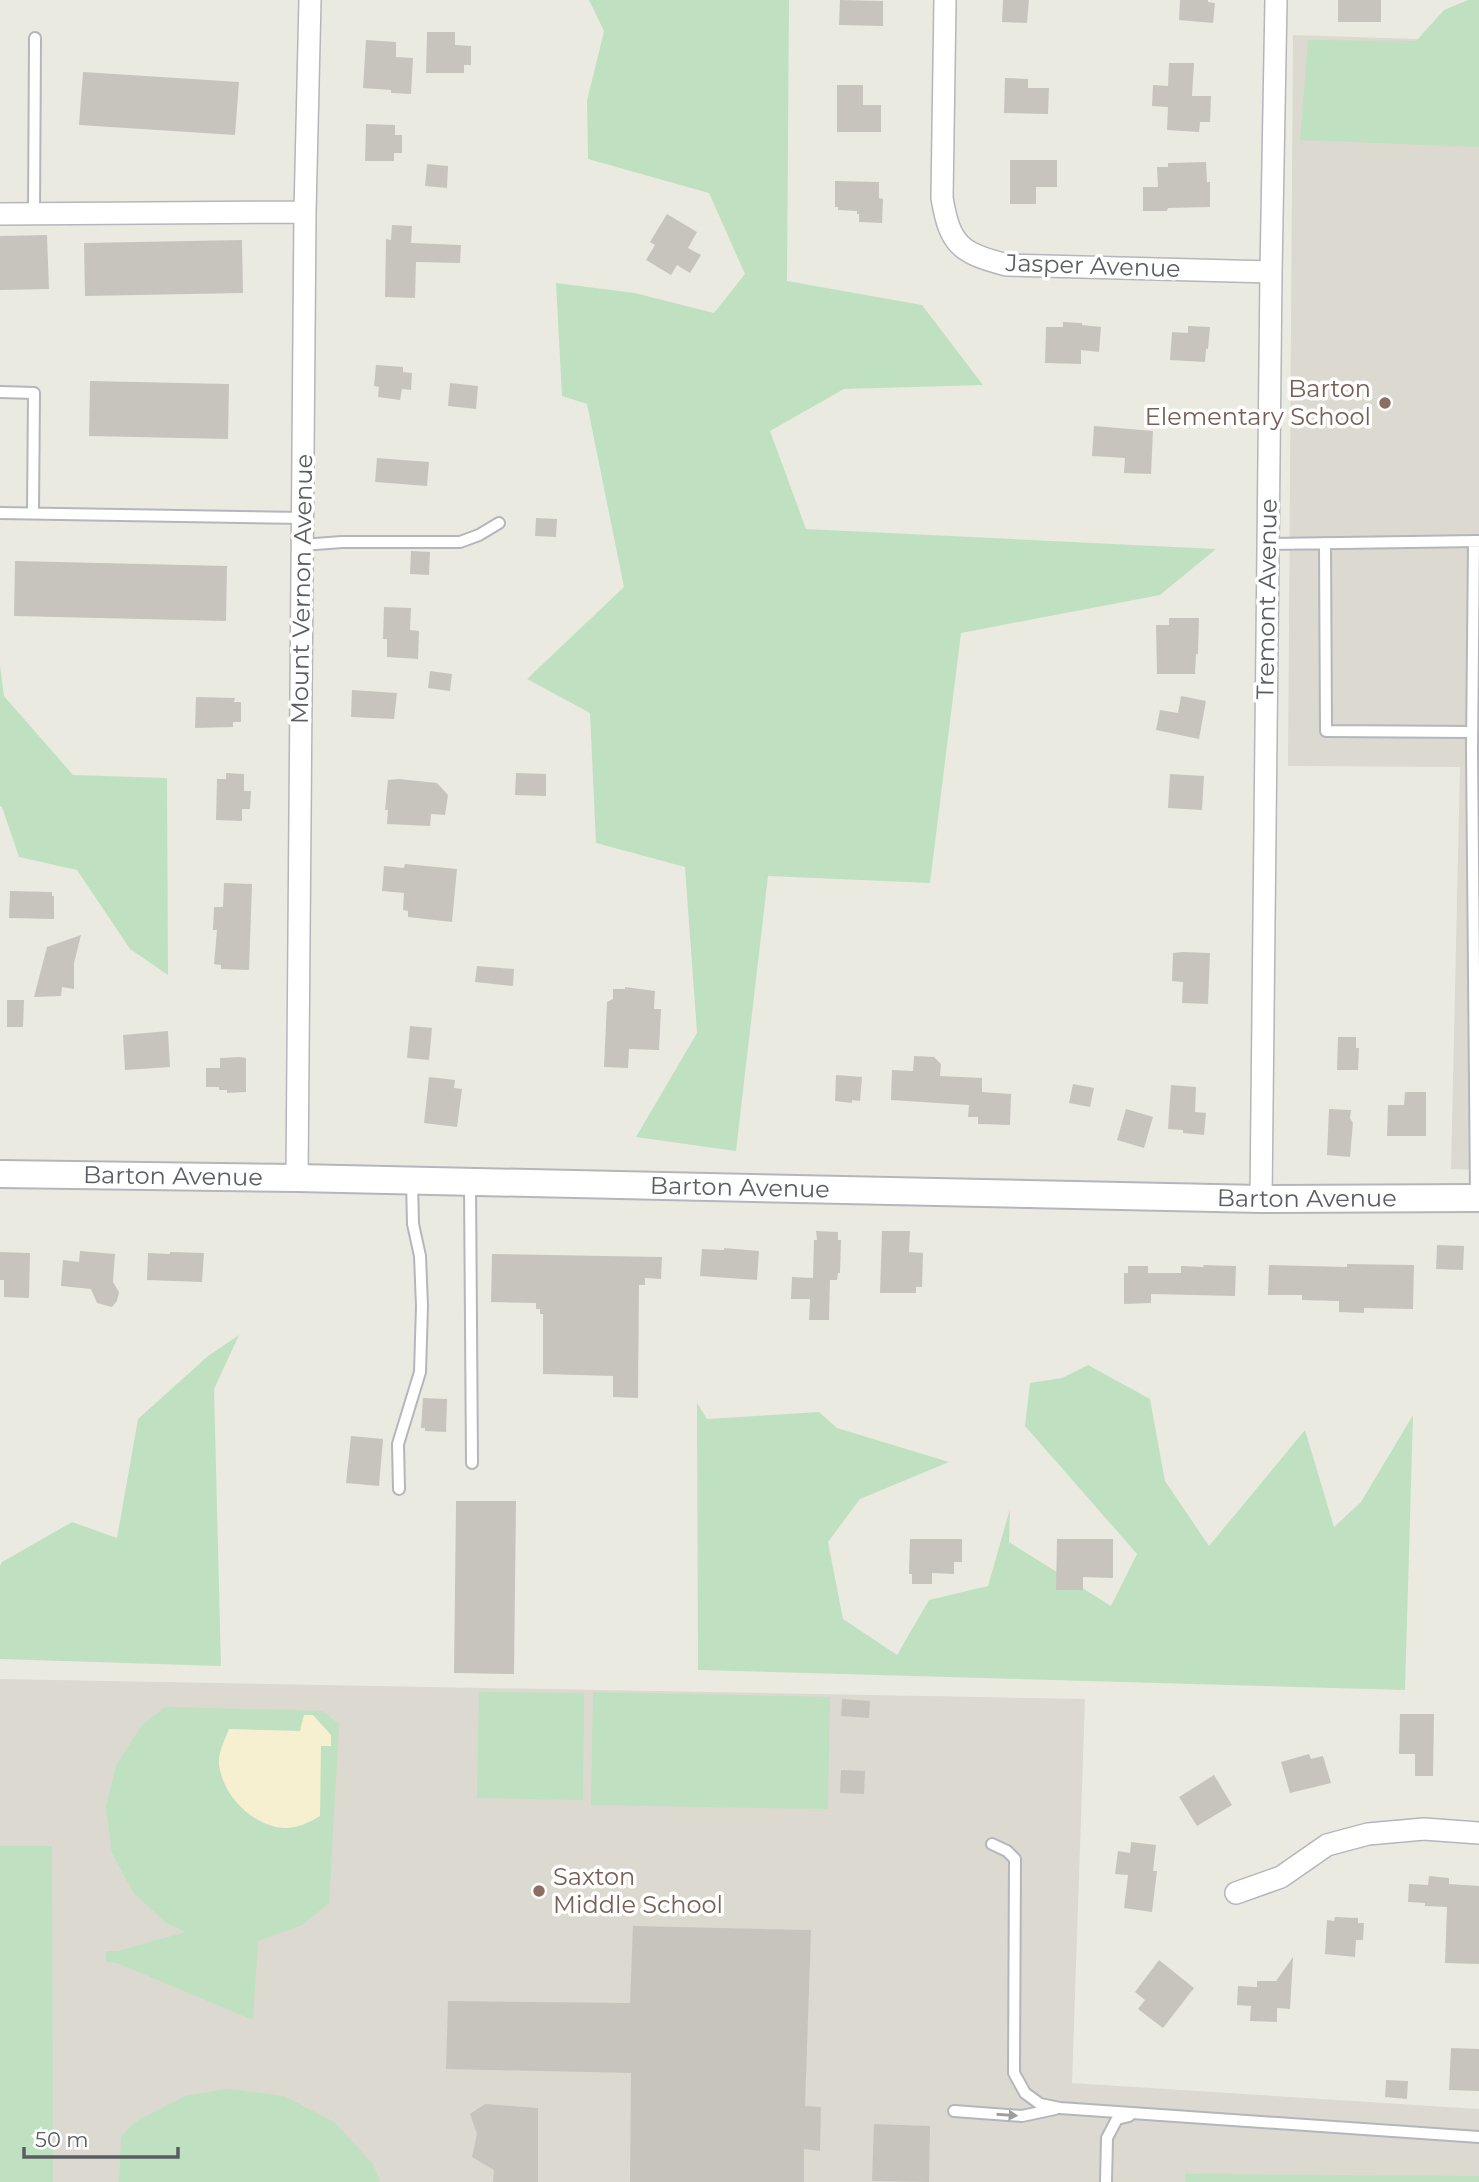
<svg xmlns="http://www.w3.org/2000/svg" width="1479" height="2182" viewBox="0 0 1479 2182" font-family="Montserrat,sans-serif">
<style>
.education{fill:#dbd9d0}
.green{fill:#bfe1c1}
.sand{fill:#f6f0d1}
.building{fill:#c7c4be}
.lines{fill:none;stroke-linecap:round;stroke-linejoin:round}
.service-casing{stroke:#b4b6bb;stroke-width:14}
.minor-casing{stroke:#b4b6bb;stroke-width:24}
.tertiary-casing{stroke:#b4b6bb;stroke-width:30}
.service{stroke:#fff;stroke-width:10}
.minor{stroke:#fff;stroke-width:21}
.tertiary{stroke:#fff;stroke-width:26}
.oneway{fill:#9c9ea0}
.education-dot{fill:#8d6e63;stroke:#fff;stroke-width:2.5}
.labels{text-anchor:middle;stroke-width:7;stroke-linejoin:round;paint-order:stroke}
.street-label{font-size:24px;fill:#5a5d61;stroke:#fff}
.education-label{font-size:24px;fill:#785e54;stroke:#fff;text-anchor:end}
</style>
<rect width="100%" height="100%" fill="#ebeae1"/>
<path class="education" d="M1293 35 1479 41V1170L1451 1169 1460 767 1288 766Z
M0 1679 1085 1699 1072 2083 1479 2109V2182H0Z"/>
<path class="green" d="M589 0H789L787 281 922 305 983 385 844 389 770 431 806 529 1216 549 1160 595 961 633 930 883 768 876 736 1151 636 1137 697 1033 685 867 596 843 590 713 527 679 624 587 587 404 562 396 556 283 635 293 714 313 745 274 709 193 588 159 587 101 604 31Z
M1468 0H1479V147L1300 140 1308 40 1416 41 1444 10Z
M0 666 4 696 73 775 167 778 168 975 130 949 77 870 19 857 2 807 0 806Z
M239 1335 214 1389 221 1666 0 1659V1566L2 1562 72 1522 117 1538 138 1419 208 1356Z
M1088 1365 1150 1399 1165 1481 1209 1546 1305 1430 1334 1527 1361 1502 1413 1415 1405 1690 698 1670 697 1403 707 1419 819 1412 837 1428 949 1462 860 1499 828 1542 843 1619 897 1655 929 1600 988 1586 1010 1509 1009 1542 1111 1606 1137 1554 1025 1426 1030 1383 1062 1378Z
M479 1692 584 1693 583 1800 477 1798Z
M593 1692 830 1697 828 1809 591 1805Z
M165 1707 322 1711 339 1724 329 1903 302 1925 258 1941 253 2020 117 1963 106 1962V1951H118L186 1932 166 1923 133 1892 112 1853 106 1808 116 1765 142 1725Z
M0 1846H52L53 2182H0Z
M228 2089 284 2096 334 2122 373 2164 380 2182H119L121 2137 135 2122 185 2096Z
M1185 2174 1479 2176V2182H1185Z"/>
<path class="sand" d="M304 1715H313L331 1735V1746H321L320 1816C313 1820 304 1825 295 1827 262 1834 226 1801 220 1770 216 1756 224 1742 229 1729L300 1731Z"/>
<path class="building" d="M840 0 883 1V26L839 25Z
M1003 0H1029L1027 23 1002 22Z
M1180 0H1208V2L1215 3 1213 23 1179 20Z
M1338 0H1381V22H1338Z
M427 32H455V45L471 46V65H464V73H426Z
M366 40 396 42V57L413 58 411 94 391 93V90L363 88Z
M1169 63H1194L1192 96H1211L1210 122H1200L1199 132 1167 130 1168 107 1152 106 1153 85 1168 86Z
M83 72 239 82 235 135 79 125Z
M1005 78 1028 79V88H1049L1048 114 1004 113Z
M837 85H863V105H881V132H837Z
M366 124 395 125V135H402V153H394V161H365Z
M1010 160H1057V187H1036V204H1010Z
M1206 162 1207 182H1210V207L1168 208 1167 211H1143V187H1158L1157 167H1168V163Z
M427 164 448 166 447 188 425 186Z
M835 181 879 182V198L883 199 882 223 859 222V214H857V211L838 210V207H835Z
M667 214 697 232 688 248 701 255 690 273 677 265 671 275 646 260 655 245 650 242Z
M392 225 412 226 411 243 461 245 460 263 416 262 415 298 385 297 386 239 391 240Z
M47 235 49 289 0 290V236Z
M242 240 243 293 85 296 84 243Z
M1063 322 1082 323V325L1101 327 1099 352 1081 350V364L1045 363 1046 327H1063Z
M1188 326 1210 327 1208 349H1206L1205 362 1170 360 1172 332 1188 333Z
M376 365 403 367V372L412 373 411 390 402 389 400 400 378 397 379 387 374 386Z
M90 381 229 384 228 439 89 436Z
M450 383 478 386 476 409 448 406Z
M1094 426 1153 431 1151 474 1124 473 1125 458 1092 456Z
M377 458 429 462 427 486 375 482Z
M536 518 557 519 556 537 535 536Z
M411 551 430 552 429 575 410 574Z
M15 561 227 566 226 621 14 616Z
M384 607 411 608 410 630 419 631 418 659 387 657V639H383Z
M1169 618H1199L1198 654H1196L1195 674H1157L1156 625H1169Z
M430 671 452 674 450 691 428 688Z
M352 690 397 693 394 719 351 717Z
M1181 696 1206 701 1199 739 1156 730 1160 710 1178 713Z
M196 697 235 698 234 702H241V722H233V727L195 728Z
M226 773 244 774V791H251L250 809H242V821L216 820 217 779H226Z
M516 773 546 774V796L515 795Z
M1170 774 1204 776 1202 810 1168 808Z
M399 779 437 783 448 795 445 815 431 814 430 826 387 824 388 810H385L388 780Z
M405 864 457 869 452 922 408 917V911L403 910 404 893 382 891 384 866 404 868Z
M224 883 252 884 249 970 221 969V965L214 964 217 930H213L214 907H223Z
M10 891 52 892V896H54V919L9 918Z
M81 935 74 963V989L62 987 61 996 34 997 47 947Z
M1183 952 1210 953 1208 1004 1182 1003 1183 982 1172 981 1173 953Z
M477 966 514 969 513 986 475 982Z
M625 987 655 991 654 1009H661L659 1050 629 1049 628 1068 604 1067 607 1002 613 999V989H625Z
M7 1000H24L23 1027H7Z
M410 1026 432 1028 429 1060 407 1058Z
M168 1031 170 1067 125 1070 123 1035Z
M1338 1037H1356V1048H1359L1358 1070H1337Z
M914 1056 934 1057 941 1064 940 1076 982 1078V1092L1011 1094 1010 1125 978 1124V1117H968L969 1105 891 1100 892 1070 913 1071Z
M239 1057 246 1058V1092L227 1093V1090H219V1087H206V1068H220V1058Z
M836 1075 862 1077 860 1101 852 1100V1103L835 1101Z
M429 1077 455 1080 454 1088 462 1089 457 1127 424 1123Z
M1073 1084 1094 1088 1090 1107 1069 1103Z
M1171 1085 1196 1087 1195 1112 1206 1113 1204 1135 1183 1133V1130L1168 1129Z
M1405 1092H1426V1136H1387L1388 1105H1404Z
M1126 1109 1153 1117 1144 1148 1117 1140Z
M1329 1109 1351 1110 1350 1118 1353 1123 1350 1157 1327 1155Z
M816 1231 838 1232V1240H841L840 1273H838L837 1280H830L829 1320H809L810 1299H791L792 1277 813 1278 814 1240H817Z
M882 1231H910L909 1252 923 1253 922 1287H916V1293H880Z
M1437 1245 1464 1246 1463 1270 1436 1269Z
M724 1248 759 1251 757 1280 700 1276 702 1249 724 1250Z
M80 1251 115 1254 113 1282 119 1292 117 1301 112 1307 97 1303 91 1289 61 1286 63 1260 79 1262Z
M0 1252 30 1253 29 1298 4 1297V1280H0Z
M170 1252 204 1253 202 1282 147 1280 148 1253 170 1254Z
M492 1254 662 1257 661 1279 645 1278V1285H639L638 1398 613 1397V1376L543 1374V1314H540V1309H536V1303L491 1302Z
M1347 1264 1414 1265 1413 1309 1364 1308V1313L1339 1312V1301L1302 1300V1295H1268L1269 1265 1347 1267Z
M1203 1265 1236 1266 1235 1296 1151 1294V1303L1124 1304V1273H1128V1266H1148V1273H1181V1266L1204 1267Z
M423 1398 447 1399 446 1432 425 1431V1428H421Z
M351 1436 383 1439 379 1486 346 1483Z
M456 1501H516L514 1674 454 1673Z
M910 1539H962V1562H954V1574L932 1573V1584H912V1574H909Z
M1057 1539H1113V1578L1083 1577V1590H1056Z
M842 1699 870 1701 869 1718 841 1716Z
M1400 1714H1434L1433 1776H1415V1754H1399Z
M1309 1754 1311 1759 1323 1756 1331 1783 1290 1793 1281 1762Z
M841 1770 865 1771 864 1794 840 1793Z
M1214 1775 1232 1805 1197 1826 1179 1797Z
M1131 1842 1156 1845 1153 1871H1157L1152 1912 1124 1908 1128 1875 1115 1874 1118 1851 1130 1853Z
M1429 1876 1449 1878V1884L1479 1886V1964L1445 1963 1447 1907 1425 1906V1903L1408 1902 1409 1884 1428 1885Z
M1335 1917 1358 1918V1923H1364L1363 1940H1356L1355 1957 1325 1954 1327 1920 1334 1921Z
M633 1926 811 1930 805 2106 821 2107 820 2151 804 2149V2182H630L631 2073 446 2069 448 2001 630 2003Z
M1293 1957 1290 2009 1277 2008V2022L1250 2021 1251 2006 1237 2005 1238 1986 1257 1987V1981H1276Z
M1159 1960 1194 1988 1163 2028 1138 2009 1145 2000 1135 1992Z
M1451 2048 1479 2049V2091L1449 2090Z
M1386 2080 1408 2081 1407 2099 1385 2097Z
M485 2104 538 2108V2182H493L494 2170 472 2157 477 2134 470 2114Z
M874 2124 930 2126 929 2182 872 2181Z"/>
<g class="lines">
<g class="service-casing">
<path id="service" d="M34 214 35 38
M0 392 34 393 33 513
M0 513 303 518
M1474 541 1472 749 1476 1197
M1325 543 1326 731 1472 732
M1268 544 1479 541
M302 545 342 542H460L479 535 499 523
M470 1183 472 1463
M399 1489 398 1444 420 1372 422 1306 420 1256 413 1224 412 1181
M992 1844 1007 1851 1015 1859 1014 2073 1025 2093 1040 2104 1060 2108 1479 2137
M954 2111 1022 2116 1055 2109
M1106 2182 1107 2138 1117 2119 1129 2116"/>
</g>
<g class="minor-casing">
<path id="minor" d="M945 0 942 198C950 245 960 253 1007 265L1271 272
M0 214 305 212
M297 1178 305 212 310 0
M1261 1199 1271 272 1276 0
M1236 1893 1281 1877 1327 1845 1368 1834 1424 1829 1479 1833"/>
</g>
<g class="tertiary-casing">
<g id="tertiary">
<path id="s1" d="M0 1174 297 1178 1261 1199 1479 1198"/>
</g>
</g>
<use href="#service" class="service"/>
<use href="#minor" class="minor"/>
<use href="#tertiary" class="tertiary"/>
</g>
<defs><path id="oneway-solid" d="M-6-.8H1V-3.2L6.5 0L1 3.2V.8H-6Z" transform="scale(1.75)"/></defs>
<use class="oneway" href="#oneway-solid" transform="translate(1007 2115) rotate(4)"/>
<g class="education-dot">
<circle cx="1385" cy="403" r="7"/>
<circle cx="539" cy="1891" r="7"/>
</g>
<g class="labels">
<g class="street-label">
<text transform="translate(1093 266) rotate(2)" y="8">Jasper Avenue</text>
<text transform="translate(302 589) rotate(-89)" y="8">Mount Vernon Avenue</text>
<text transform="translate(1267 599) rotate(-89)" y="8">Tremont Avenue</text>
<text dy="8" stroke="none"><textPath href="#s1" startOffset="173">Barton Avenue</textPath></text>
<text dy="8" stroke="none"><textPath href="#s1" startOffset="740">Barton Avenue</textPath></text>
<text dy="8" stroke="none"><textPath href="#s1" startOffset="1307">Barton Avenue</textPath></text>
</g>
<g class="education-label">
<text x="1371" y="397">Barton<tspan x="1371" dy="28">Elementary School</tspan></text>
<text x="553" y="1885" text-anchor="start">Saxton<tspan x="553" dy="28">Middle School</tspan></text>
</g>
</g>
<path d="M24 2147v10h154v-10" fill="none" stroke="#5a5d61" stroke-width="3.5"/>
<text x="35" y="2147" font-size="21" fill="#5a5d61" stroke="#ffffff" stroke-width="5" paint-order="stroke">50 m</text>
</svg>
